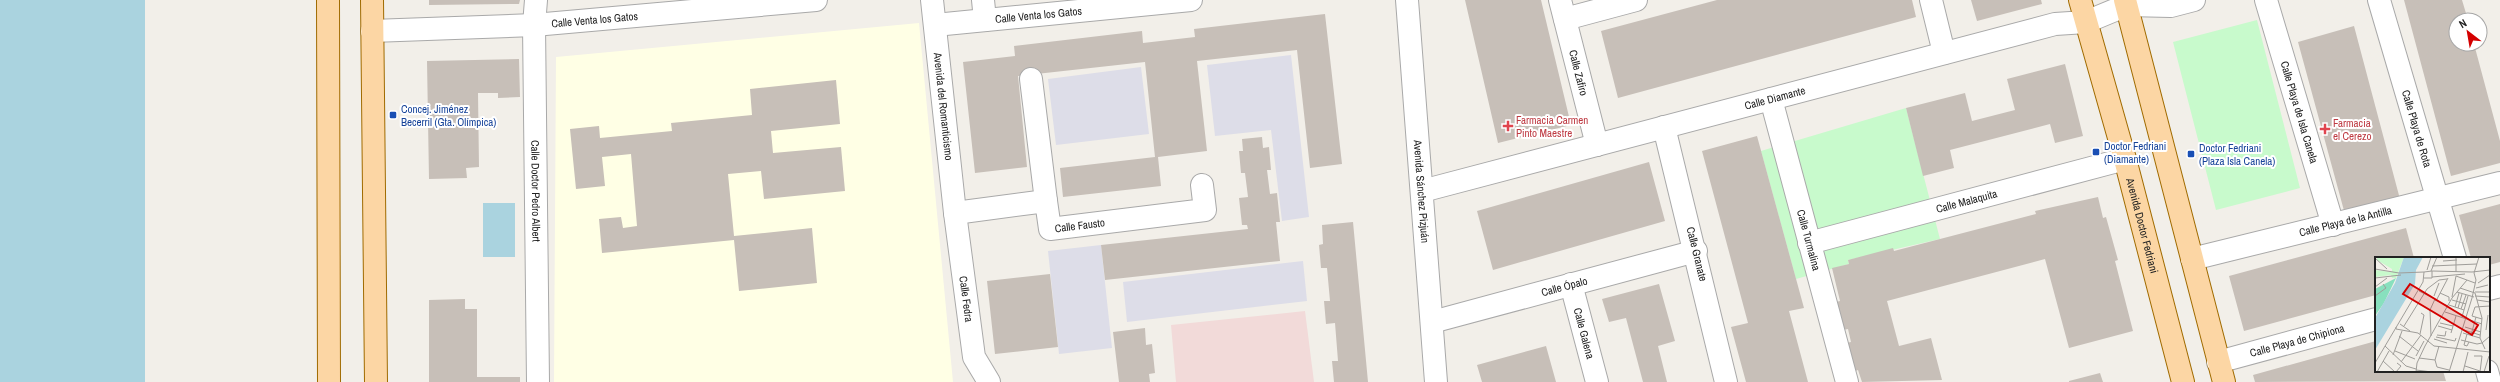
<svg xmlns="http://www.w3.org/2000/svg" width="2500" height="382" viewBox="0 0 2500 382" font-family="'Archivo Narrow',sans-serif">
<style>
.commercial{fill:#f2dad9}
.education{fill:#ffffe5}
.park{fill:#c8facc}
.plaza{fill:#dddde8}
.water{fill:#aad3df}
.building{fill:#c7bfb8}
.lines{fill:none;stroke-linecap:round;stroke-linejoin:round}
.minor-casing{stroke:#a9a9a9;stroke-width:24}
.major-casing{stroke:#a06b00;stroke-width:24}
.minor{stroke:#fff;stroke-width:22}
.major{stroke:#fcd6a4;stroke-width:22}
.transit-dot{fill:#1a4fb4;stroke:#fff;stroke-width:1.5}
.health-dot{fill:#e0444e;stroke:#fff;stroke-width:1.5}
.labels{text-anchor:middle;stroke-width:4;stroke-linejoin:round;paint-order:stroke}
.street-label{font-size:11px;fill:#222;stroke:#fff}
.transit-label{font-size:11px;fill:#164399;stroke:#fff;text-anchor:start}
.health-label{font-size:11px;fill:#be3a42;stroke:#fff;text-anchor:start}
.inset-road{fill:none;stroke:#9f9d99;stroke-width:1}
.view{fill:#d40000;fill-opacity:0.15;stroke:#d40000;stroke-width:2}
.inset-edge{fill:none;stroke:#222;stroke-width:2}
</style>
<rect width="100%" height="100%" fill="#f2efe9"/>
<path class="commercial" d="M1305 311 1314 382H1176L1171 325Z"/>
<path class="education" d="M919 23 953 382H554L556 57Z"/>
<path class="park" d="M2257 20 2300 188 2216 210 2173 42Z
M1906 108 1940 239 1848 260 1849 264 1796 279 1761 151Z"/>
<path class="plaza" d="M1291 55 1309 217 1282 221 1271 130 1215 136 1207 65Z
M1141 67 1149 134 1056 145 1048 79Z
M1101 245 1112 348 1059 354 1048 251Z
M1303 261 1307 301 1127 322 1123 282Z"/>
<path class="water" d="M0 0H145V382H0Z
M483 203H515V257H483Z"/>
<path class="building" d="M429 0H520L519 4 429 5Z
M1465 0H1541L1571 125 1498 143Z
M1717 0H1912L1916 17 1618 98 1601 31Z
M1971 0H2041L2042 4 1977 21Z
M2404 0H2462L2468 20H2456V44H2474L2500 141V163L2451 176Z
M1325 14 1342 164 1310 168 1297 50 1197 61 1207 151 1158 157 1161 186 1063 197 1060 168 1155 157 1145 62 1018 76 1027 167 975 173 963 62 1015 56 1014 46 1142 31 1143 43 1195 37 1194 29Z
M2354 26 2401 203 2346 218 2298 42Z
M519 59 520 97 498 98V93H478L479 167 466 168 467 178 429 179 427 61Z
M2065 64 2083 136 2055 143 2050 124 1950 150 1954 168 1923 176 1906 108 1965 93 1972 121 2015 110 2007 79Z
M836 80 840 124 771 131 773 153 841 147 845 191 764 199 761 171 728 174 734 236 812 228 817 283 739 291 734 240 602 253 599 219 621 217 623 228 637 226 631 154 602 157 605 186 576 189 570 129 599 126 600 138 672 131 671 123 752 115 750 89Z
M1757 136 1804 308 1789 311 1808 382H1746L1731 327 1748 323 1702 151Z
M1262 137 1263 148 1269 147 1271 170H1267L1270 194 1277 193 1280 222H1276L1280 261 1105 280 1101 245 1248 229 1247 225H1242L1239 198 1248 197 1245 173H1241L1239 151H1243L1242 139Z
M1649 162 1665 221 1493 270 1477 211Z
M2098 197 2103 218 2106 217 2118 260 2115 261 2133 331 2069 348 2045 259 1887 301 1899 346 1931 338 1942 380 1862 382 1858 370 1853 372 1846 343 1851 342 1848 329 1843 330 1836 302 1840 301 1832 268 1849 264 1848 260 1893 248 1894 251 2036 214 2035 211Z
M2500 204V262L2489 265V258H2471L2459 215Z
M1353 222 1368 382H1334L1332 361H1338L1335 323 1326 324 1324 301H1330L1327 268H1321L1319 245 1323 244 1322 225Z
M2406 228 2414 258H2376V295L2244 331 2229 276Z
M1050 274 1058 347 995 354 987 281Z
M1659 284 1675 341 1658 346 1667 382H1643L1626 318 1609 322 1602 299Z
M465 299V309H477V377H520V382H429V300Z
M1145 328 1146 345 1152 344 1155 373 1149 374 1150 382H1119L1113 332Z
M2376 341V371H2443L2446 381 2255 382 2253 375Z
M1546 346 1556 382H1482L1477 365Z
M2100 373 2103 382H2069V381Z"/>
<g class="lines">
<g class="minor-casing">
<g id="minor">
<path id="s1" d="M536 0 534 25 538 382"/>
<path id="s2" d="M932 0 955 213 974 357 989 382"/>
<path d="M983 0 985 20"/>
<path id="s3" d="M1407 0 1436 382"/>
<path id="s4" d="M1560 0 1597 145"/>
<path d="M1931 0 1944 53"/>
<path id="s5" d="M2266 0 2333 225"/>
<path id="s6" d="M2379 0 2455 258"/>
<path d="M1565 19 1636 0"/>
<path id="s7" d="M935 25 1191 0"/>
<path id="s8" d="M372 31 534 25 816 0"/>
<path d="M1031 79 1046 201"/>
<path id="s9" d="M1771 99 1847 382"/>
<path d="M1664 127 1726 382"/>
<path id="s10" d="M1422 191 2055 24 2086 22 2127 5 2171 6 2194 0"/>
<path id="s11" d="M955 213 1046 201 1050 229 1205 210 1202 185"/>
<path id="s12" d="M1809 243 2125 159"/>
<path id="s13" d="M2192 259 2500 183"/>
<path id="s14" d="M1571 284 1597 382"/>
<path d="M2489 289 2500 286"/>
<path id="s15" d="M1432 322 1696 251"/>
<path id="s16" d="M2218 362 2376 319"/>
<path d="M2487 371 2490 382"/>
</g>
</g>
<g class="major-casing">
<g id="major">
<path d="M328 0 329 382"/>
<path d="M372 0 376 382"/>
<path id="s17" d="M2080 0 2125 159 2183 382"/>
<path d="M2125 0 2224 382"/>
</g>
</g>
<use href="#minor" class="minor"/>
<use href="#major" class="major"/>
</g>
<g class="transit-dot">
<rect x="389" y="111" width="8" height="8" rx="2"/>
<rect x="2092" y="148" width="8" height="8" rx="2"/>
<rect x="2187" y="150" width="8" height="8" rx="2"/>
</g>
<g class="health-dot">
<path d="M1506 120h4v4h4v4h-4v4h-4v-4h-4v-4h4z"/>
<path d="M2323 123h4v4h4v4h-4v4h-4v-4h-4v-4h4z"/>
</g>
<g class="labels">
<g class="street-label">
<text dy="4" stroke="none"><textPath href="#s7" startOffset="104">Calle Venta los Gatos</textPath></text>
<text dy="4" stroke="none"><textPath href="#s8" startOffset="223">Calle Venta los Gatos</textPath></text>
<text dy="4" stroke="none"><textPath href="#s4" startOffset="75">Calle Zafiro</textPath></text>
<text dy="4" stroke="none"><textPath href="#s10" startOffset="365">Calle Diamante</textPath></text>
<text dy="4" stroke="none"><textPath href="#s2" startOffset="107">Avenida del Romanticismo</textPath></text>
<text dy="4" stroke="none"><textPath href="#s5" startOffset="117">Calle Playa de Isla Canela</textPath></text>
<text dy="4" stroke="none"><textPath href="#s6" startOffset="134">Calle Playa de Rota</textPath></text>
<text dy="4" stroke="none"><textPath href="#s1" startOffset="191">Calle Doctor Pedro Albert</textPath></text>
<text dy="4" stroke="none"><textPath href="#s3" startOffset="192">Avenida Sánchez Pizjuán</textPath></text>
<text dy="4" stroke="none"><textPath href="#s12" startOffset="163">Calle Malaquita</textPath></text>
<text dy="4" stroke="none"><textPath href="#s13" startOffset="158">Calle Playa de la Antilla</textPath></text>
<text dy="4" stroke="none"><textPath href="#s11" startOffset="150">Calle Fausto</textPath></text>
<text dy="4" stroke="none"><textPath href="#s17" startOffset="234">Avenida Doctor Fedriani</textPath></text>
<text dy="4" stroke="none"><textPath href="#s9" startOffset="146">Calle Turmalina</textPath></text>
<text transform="translate(1697 254) rotate(76)" y="4">Calle Granate</text>
<text dy="4" stroke="none"><textPath href="#s15" startOffset="137">Calle Ópalo</textPath></text>
<text dy="4" stroke="none"><textPath href="#s2" startOffset="301">Calle Fedra</textPath></text>
<text dy="4" stroke="none"><textPath href="#s14" startOffset="51">Calle Galena</textPath></text>
<text dy="4" stroke="none"><textPath href="#s16" startOffset="82">Calle Playa de Chipiona</textPath></text>
</g>
<g class="transit-label">
<text x="401" y="113">Concej. Jiménez<tspan x="401" dy="13">Becerril (Gta. Olímpica)</tspan></text>
<text x="2104" y="150">Doctor Fedriani<tspan x="2104" dy="13">(Diamante)</tspan></text>
<text x="2199" y="152">Doctor Fedriani<tspan x="2199" dy="13">(Plaza Isla Canela)</tspan></text>
</g>
<g class="health-label">
<text x="1516" y="124">Farmacia Carmen<tspan x="1516" dy="13">Pinto Maestre</tspan></text>
<text x="2333" y="127">Farmacia<tspan x="2333" dy="13">el Cerezo</tspan></text>
</g>
</g>
<g transform="translate(2375 257)">
<rect width="115" height="115" fill="#f2efe9"/>
<path d="M2 0H29L21 21H17L16 18 0 20V13L17 15V12L2 3Z" fill="#c8facc"/>
<path d="M21 21 9 46 0 59V32Z" fill="#88e0be"/>
<path d="M29 0H48L41 13 40 27 0 93V61L20 26Z" fill="#aad3df"/>
<path class="inset-road" d="M0 1 12 12M68 4 82 3M57 9 102 7M0 12 24 16 49 15M52 13 56 0M56 14 62 0M57 14 97 15 115 13M81 15V0M81 19 100 26M57 20 90 17M0 21 26 18M103 26 115 18M0 30 12 21M85 31 100 36 107 61 105 81 110 92M101 31 113 28M44 34 62 43M82 35 99 40M100 35H115M65 36 74 40V44M0 39 11 31 8 27M59 39 64 26M100 39 115 40M77 40 81 19M60 43 73 49M77 43 91 47M102 43 115 45M61 44 73 21M74 48 89 53M80 50 84 36M83 51 87 37M86 52 91 38M70 55 107 67M87 60 93 39M107 62 97 59 100 50 115 49M65 66 78 69M25 67 35 74M29 69 52 32 64 23 72 22M63 69 77 73M21 70V72L43 76 59 89 115 95M90 70 106 75M89 73 105 78M111 73 113 58M76 76 81 59M88 76 105 81M45 77 49 58 46 56M92 77 89 88 92 89 94 85M62 78 70 79 71 74M96 78 101 60M24 79 43 94M56 79 55 53 60 42M61 80 80 84 81 81M59 82 72 86M86 83 102 87 107 86 115 79M10 89 31 109 41 112M20 94 40 102M18 98 27 74M41 99 49 84M99 99H107L105 115M44 101 60 103 64 89M60 103 62 110 74 113M8 104 20 115M26 105 46 78M0 106 48 25 49 15 57 14V21H49M90 109 105 114M41 113 57 115M2 115 14 94M21 115 26 109 22 106M41 115 42 106 50 89 77 41 92 23M74 115 97 41 101 23 99 16 104 0M88 115 93 95M109 115 114 99"/>
<path class="view" d="M35 27 103 68 97 78 28 37Z"/>
<rect width="115" height="115" class="inset-edge"/>
</g>
<g transform="translate(2468 32) rotate(329)"><circle r="19" fill="#ffffff" stroke="#a7a7a7"/>
<path d="M0-3L7 15L0 10L-7 15Z" fill="#d40000"/>
<text y="-6" font-size="11" font-weight="bold" text-anchor="middle" fill="#222222">N</text>
</g>
</svg>
